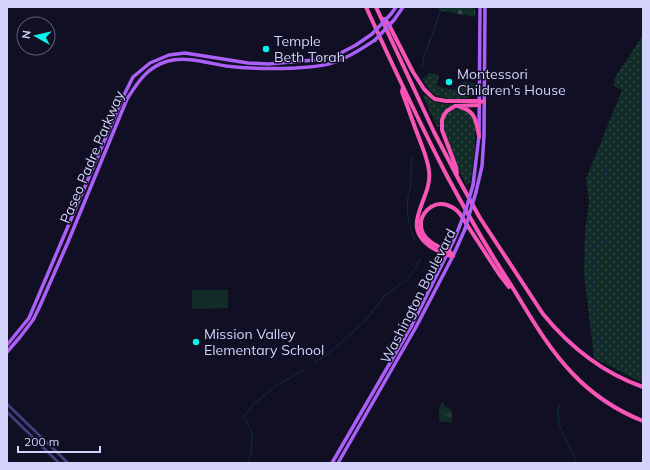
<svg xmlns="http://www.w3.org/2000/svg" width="650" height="470" viewBox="0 0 650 470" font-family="Mulish,sans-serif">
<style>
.grass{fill:url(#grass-dots)}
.cemetery{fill:url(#cemetery-stones)}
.park{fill:url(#park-tufts)}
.garden{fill:#122d28}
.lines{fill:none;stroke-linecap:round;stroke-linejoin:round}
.stream{stroke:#102b46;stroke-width:1}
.minor{stroke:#3c4280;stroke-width:2.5}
.major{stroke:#ac5ff8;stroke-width:3.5}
.highway{stroke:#f754b6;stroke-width:4}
.major-bridge{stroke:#ac5ff8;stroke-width:3.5}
.poi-dot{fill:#0bf1eb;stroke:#100f23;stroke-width:1.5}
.labels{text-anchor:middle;stroke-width:3;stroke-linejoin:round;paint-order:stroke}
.poi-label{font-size:14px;fill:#d3d3fd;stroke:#100f23;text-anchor:start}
.street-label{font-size:14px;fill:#d3d3fd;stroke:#100f23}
</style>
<defs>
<pattern id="grass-dots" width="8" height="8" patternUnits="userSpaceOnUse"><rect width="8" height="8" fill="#122d28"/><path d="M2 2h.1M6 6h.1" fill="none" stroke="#344b48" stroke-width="1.8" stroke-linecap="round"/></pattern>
<pattern id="cemetery-stones" width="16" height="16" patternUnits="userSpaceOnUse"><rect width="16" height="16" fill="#122d28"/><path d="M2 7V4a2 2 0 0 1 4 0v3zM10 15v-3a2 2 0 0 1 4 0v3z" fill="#344b48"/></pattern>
<pattern id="park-tufts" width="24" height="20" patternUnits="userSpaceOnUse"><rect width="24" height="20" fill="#122d28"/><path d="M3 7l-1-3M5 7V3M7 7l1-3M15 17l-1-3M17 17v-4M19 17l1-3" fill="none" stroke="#344b48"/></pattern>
</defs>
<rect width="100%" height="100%" fill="#100f23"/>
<path class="grass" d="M643 35V383L594 358 584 273 585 233 589 202 586 179 622 90 614 86V79Z
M429 73 439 75 437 86 452 90 460 88 461 83 462 82 475 83 474 95C466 101 439 100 431 92 428 89 425 83 422 79Z
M425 95C434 102 441 105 452 104V105C444 111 440 117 440 126L437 127 423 96Z
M457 109C463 110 469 111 473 117 478 127 473 171 470 183L466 185C460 170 441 135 443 121 444 114 451 111 457 109Z"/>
<path class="cemetery" d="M439 7H475V17L438 10Z"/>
<path class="park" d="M443 400C443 409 448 406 452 411V422H439C439 414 438 408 443 400Z"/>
<path class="garden" d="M192 290H228V308L192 309Z"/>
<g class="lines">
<path class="stream" d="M422 69 424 57 442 7
M412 155C411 164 411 172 411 181 411 186 409 191 408 197 406 211 409 227 415 241
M639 337 643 334
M601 349 599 320 596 315 591 300 595 263C592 259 589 249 595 245 598 242 603 242 607 240 612 237 614 231 616 226L614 221 604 203 602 194 606 177 608 154 620 131 623 121 629 109 634 103 643 100
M610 355 622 350
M314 363 328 354 366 320 384 296 392 290 407 280 413 272 420 259
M560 405 558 410 559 424 575 459V463
M249 463 250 456 252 451 251 447 253 436 249 427 247 424V422L244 417 248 411 255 402 263 397 277 385 303 371"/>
<path class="minor" d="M7 404 68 463
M7 412 59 463"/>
<path class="major" d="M391 14 396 7
M394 20 403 7
M473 185 479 136 480 7
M476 192 482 166 484 136 485 7
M7 345 29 318 123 97 133 77 150 63 169 55 185 53 248 63 268 64 314 60 335 56 356 45 372 34
M7 352 20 337 33 320 39 308 68 242 127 99C138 82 147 67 168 61 186 56 208 63 226 66 250 69 272 69 296 68 309 67 323 67 335 62 350 57 363 48 375 40
M332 463 412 325 454 240 460 225
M338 463 416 327 453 256 465 229"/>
<path class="highway" d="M366 7C392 64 418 120 447 176 467 213 488 250 511 285 530 316 548 348 573 374 592 394 618 411 643 421
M376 7 434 132 459 180 480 218 543 314C570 347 603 373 643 387
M384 19 388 23 413 72 424 89 431 96 435 99 446 101H479L484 102
M403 87 402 92C408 107 413 123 419 138 423 149 428 160 429 171 433 199 398 225 431 247 438 251 444 256 453 256
M460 107C476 111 476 122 479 136
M457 173 456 167 442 130V120L444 115 447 111 455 106 479 105
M453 256C453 256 450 251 449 251 447 250 445 250 443 249 435 245 425 240 422 231 417 215 432 200 447 205 453 207 457 210 460 214L499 274 509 287"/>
<path class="major-bridge" d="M372 34 391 14
M375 40 394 20
M460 225 467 206 473 185
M465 229 476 192"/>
</g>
<g class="poi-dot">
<circle cx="266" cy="49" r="4"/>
<circle cx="449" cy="82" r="4"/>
<circle cx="196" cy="342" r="4"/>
</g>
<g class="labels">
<g class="poi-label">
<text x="274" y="46">Temple<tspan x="274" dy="16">Beth Torah</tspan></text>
<text x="457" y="79">Montessori<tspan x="457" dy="16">Children's House</tspan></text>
<text x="204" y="339">Mission Valley<tspan x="204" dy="16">Elementary School</tspan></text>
</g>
<g class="street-label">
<text transform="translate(92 157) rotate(-67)" y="5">Paseo Padre Parkway</text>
<text transform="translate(418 296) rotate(-63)" y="5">Washington Boulevard</text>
</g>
</g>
<rect width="650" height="470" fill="none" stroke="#d3d3fd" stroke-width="16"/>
<g transform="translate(36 36) rotate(278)"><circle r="19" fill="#100f23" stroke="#5e5d7a"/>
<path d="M0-3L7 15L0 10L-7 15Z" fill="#0bf1eb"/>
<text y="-6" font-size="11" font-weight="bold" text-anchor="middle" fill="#d3d3fd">N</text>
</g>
<path d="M18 446v6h82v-6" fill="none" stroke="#d3d3fd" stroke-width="2"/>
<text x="24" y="446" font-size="12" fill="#d3d3fd" stroke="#100f23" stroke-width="3" paint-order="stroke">200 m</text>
</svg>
